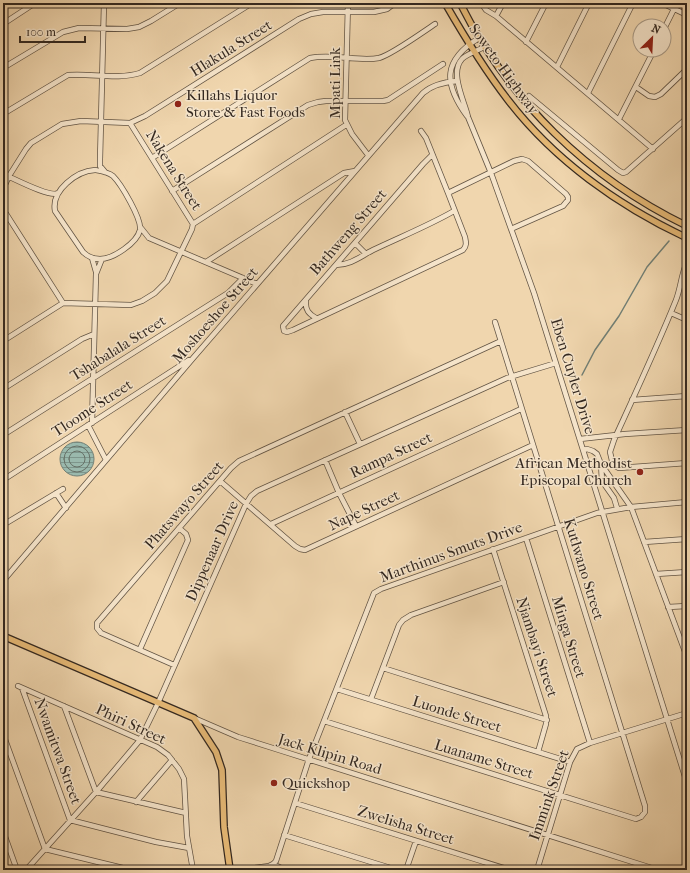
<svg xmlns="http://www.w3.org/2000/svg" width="690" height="873" viewBox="0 0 690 873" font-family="'IM FELL French Canon',serif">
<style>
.water{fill:url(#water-rules);stroke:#717f75}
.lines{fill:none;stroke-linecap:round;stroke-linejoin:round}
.shore{stroke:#667066;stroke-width:1}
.stream{stroke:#717f75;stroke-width:1.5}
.minor-casing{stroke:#625444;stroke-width:6}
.major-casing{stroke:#332820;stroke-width:8}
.minor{stroke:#f5e4ca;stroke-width:4.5}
.major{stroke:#e8bb77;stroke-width:5.5}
.poi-dot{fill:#8f2418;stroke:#f5e4ca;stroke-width:1.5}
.labels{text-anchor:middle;stroke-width:3;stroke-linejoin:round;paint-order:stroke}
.street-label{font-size:15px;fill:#332820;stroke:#f5e4ca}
.poi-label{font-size:15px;fill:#332820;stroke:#f5e4ca;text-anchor:start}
</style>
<defs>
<pattern id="water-rules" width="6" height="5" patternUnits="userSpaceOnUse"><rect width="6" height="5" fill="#9ab9ad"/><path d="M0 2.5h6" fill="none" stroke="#7e968c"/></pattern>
</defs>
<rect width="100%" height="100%" fill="#f0d6ae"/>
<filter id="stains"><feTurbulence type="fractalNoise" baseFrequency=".005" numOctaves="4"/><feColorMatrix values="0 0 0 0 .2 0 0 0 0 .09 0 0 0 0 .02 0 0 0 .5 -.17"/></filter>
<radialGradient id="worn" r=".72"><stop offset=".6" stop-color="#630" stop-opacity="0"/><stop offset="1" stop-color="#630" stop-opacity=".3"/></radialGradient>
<path class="water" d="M60 459a17 17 0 1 1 34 0a17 17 0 1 1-34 0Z"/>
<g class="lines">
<path class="shore" d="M64 459a13 13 0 1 1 26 0a13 13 0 1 1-26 0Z
M69 459a8 8 0 1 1 16 0a8 8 0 1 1-16 0Z"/>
<path class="stream" d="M582 375 595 350 619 316 647 267 669 241"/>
<g class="minor-casing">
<path id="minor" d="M104 3 100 160V166L105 172
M348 3 345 120 352 134 368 155
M481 3 486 10 496 16 653 149
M662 3 687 15
M496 16 503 3
M3 24 35 3
M664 29 674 9
M526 42 546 3
M484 47C477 51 467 54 462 59 449 73 465 102 468 117L491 173 534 293 687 783
M557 67 589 3
M3 68 63 32 79 28 127 29 139 27 151 21 180 3
M636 87 649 96 655 97 661 94 687 69
M588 93 633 3
M529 96 618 170 623 173 626 172 687 118
M3 114 68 75C92 73 117 80 140 73L252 3
M467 116C443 83 443 60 479 38
M619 119 654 50
M421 131 426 138 448 193 465 237C466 242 467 246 463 250L293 330 287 332 284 331 283 326 423 164 432 155
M152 158 310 58C332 53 358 62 379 58 391 55 423 32 435 24
M95 170C101 171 108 172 113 176 121 184 142 219 140 230 137 243 113 259 100 259 93 259 88 257 83 252L55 211C51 190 77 171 95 170Z
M3 174C13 178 50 198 58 193
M3 189 9 176 26 149 31 143 62 124 81 121 130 123 145 116 299 19 311 14 323 12H374L387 9 395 3
M172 191 308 105 318 102 326 101H383L388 100 443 64
M448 193 514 161 522 159 528 161 566 194 568 197V200L563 206 511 229
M3 209 63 303
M193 224 346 125
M141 228 149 238 257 284
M355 243 366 254
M92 258 96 272
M206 262 344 173 355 171
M687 262C681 275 681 287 676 300 657 347 635 394 614 440L610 452 613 465 619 468 687 463
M336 265C351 265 361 256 373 250 400 237 428 226 454 211
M306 301C305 310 309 314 316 318
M63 303 131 305 142 301 155 293 167 281 192 229 193 224 130 123
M671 313 687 320
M3 341 63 303
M687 367 686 373 687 385
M3 389 82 339 94 334
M632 400 687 396
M345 412 360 444
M92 423 96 274 102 259
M88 425 106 460
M3 435 228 293 243 278
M580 439 625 434 687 430
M584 450 587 449 593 451 597 454 601 464 610 477 631 507 687 657
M325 460 339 493 356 526
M601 464 602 481 614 498 617 508
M3 480 189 360
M220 481 295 546 300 549 305 550 533 445
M56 493 66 508
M271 524 521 409
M3 525 63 489
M526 538 590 743
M644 542 687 539
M3 543 4 544
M493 549 546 716V724L538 752
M656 574 687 572
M3 581 194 357 423 93C432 85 445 82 457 81
M668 607 687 606
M140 649 188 540 186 534 179 528
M174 665 101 633 97 628V623L231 468 239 461 501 341
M383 668 547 720
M18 686 157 747 168 755 179 769 184 779 187 836 193 870
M22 688 70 820 156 842 189 848
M337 689 570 762
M371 699 399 625 403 620 411 615 504 582
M64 706 96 792 186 813
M194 718 238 737 279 750 658 870
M324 721 636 819 641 817 645 812V806L495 322
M3 734 45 849 131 870
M136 802 172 760
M295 803 510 870
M3 831 17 870
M284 835 397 870
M273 864 285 870
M26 870 96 792 140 740 158 703 246 504 251 496 257 491 507 378 556 363
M241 870 269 866 273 864 276 861 309 759 374 593 381 589 597 513 631 507 687 502
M406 870 416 841
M537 870 570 762 577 749 590 743 687 713"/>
</g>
<g class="major-casing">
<path id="major" d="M445 3C464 36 484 69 508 100 554 160 619 206 687 238
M460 3C509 101 588 178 687 226
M3 636 194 718 216 752 222 770 224 827 230 870"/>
</g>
<use href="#minor" class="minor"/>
<use href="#major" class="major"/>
</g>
<g class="poi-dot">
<circle cx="178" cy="104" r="4"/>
<circle cx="640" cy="472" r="4"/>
<circle cx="274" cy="783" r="4"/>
</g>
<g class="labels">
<g class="street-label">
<text transform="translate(231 48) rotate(-32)" y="5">Hlakula Street</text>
<text transform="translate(504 69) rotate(54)" y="5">Soweto Highway</text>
<text transform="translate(335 83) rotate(-90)" y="5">Mpati Link</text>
<text transform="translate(174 170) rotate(58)" y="5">Nakena Street</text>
<text transform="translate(348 232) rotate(-49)" y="5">Bathweng Street</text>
<text transform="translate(215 315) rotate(-49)" y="5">Moshoeshoe Street</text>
<text transform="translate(118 348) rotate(-32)" y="5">Tshabalala Street</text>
<text transform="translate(573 376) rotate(73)" y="5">Eben Cuyler Drive</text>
<text transform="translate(92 408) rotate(-33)" y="5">Tloome Street</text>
<text transform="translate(391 455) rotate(-25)" y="5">Rampa Street</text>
<text transform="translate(184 505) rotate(-49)" y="5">Phatswayo Street</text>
<text transform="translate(364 510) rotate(-25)" y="5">Nape Street</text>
<text transform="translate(212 551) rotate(-66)" y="5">Dippenaar Drive</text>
<text transform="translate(451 552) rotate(-20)" y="5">Marthinus Smuts Drive</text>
<text transform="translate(584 569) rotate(73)" y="5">Kutlwano Street</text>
<text transform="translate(569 637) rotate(73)" y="5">Minga Street</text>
<text transform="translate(537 647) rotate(72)" y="5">Njambayi Street</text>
<text transform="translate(457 714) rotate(17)" y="5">Luonde Street</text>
<text transform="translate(131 724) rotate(25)" y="5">Phiri Street</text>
<text transform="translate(58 751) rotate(70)" y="5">Nwamitwa Street</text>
<text transform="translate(330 754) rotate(17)" y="5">Jack Klipin Road</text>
<text transform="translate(484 759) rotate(17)" y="5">Luaname Street</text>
<text transform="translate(549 795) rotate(-71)" y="5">Immink Street</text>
<text transform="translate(406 825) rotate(17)" y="5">Zwelisha Street</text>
</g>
<g class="poi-label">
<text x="186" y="100">Killahs Liquor<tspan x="186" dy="17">Store &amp; Fast Foods</tspan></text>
<text x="632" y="468" text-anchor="end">African Methodist<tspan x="632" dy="17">Episcopal Church</tspan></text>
<text x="282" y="788">Quickshop</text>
</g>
</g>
<rect width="690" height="873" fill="none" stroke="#f0d6ae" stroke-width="16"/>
<rect x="4" y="4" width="682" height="865" fill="none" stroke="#332820" stroke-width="2"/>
<rect x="8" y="8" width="674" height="857" fill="none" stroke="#332820"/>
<g transform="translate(652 38) rotate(24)"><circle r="19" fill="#f5e4ca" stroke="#a79986"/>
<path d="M0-3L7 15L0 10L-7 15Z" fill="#8f2418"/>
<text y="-6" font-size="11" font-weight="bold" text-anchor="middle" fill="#332820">N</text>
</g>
<path d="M20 36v6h65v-6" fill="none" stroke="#332820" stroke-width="2"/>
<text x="26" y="36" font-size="12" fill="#332820" stroke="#f5e4ca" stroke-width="3" paint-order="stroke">100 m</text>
<rect width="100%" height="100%" filter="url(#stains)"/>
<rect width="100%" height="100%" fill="url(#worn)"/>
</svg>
